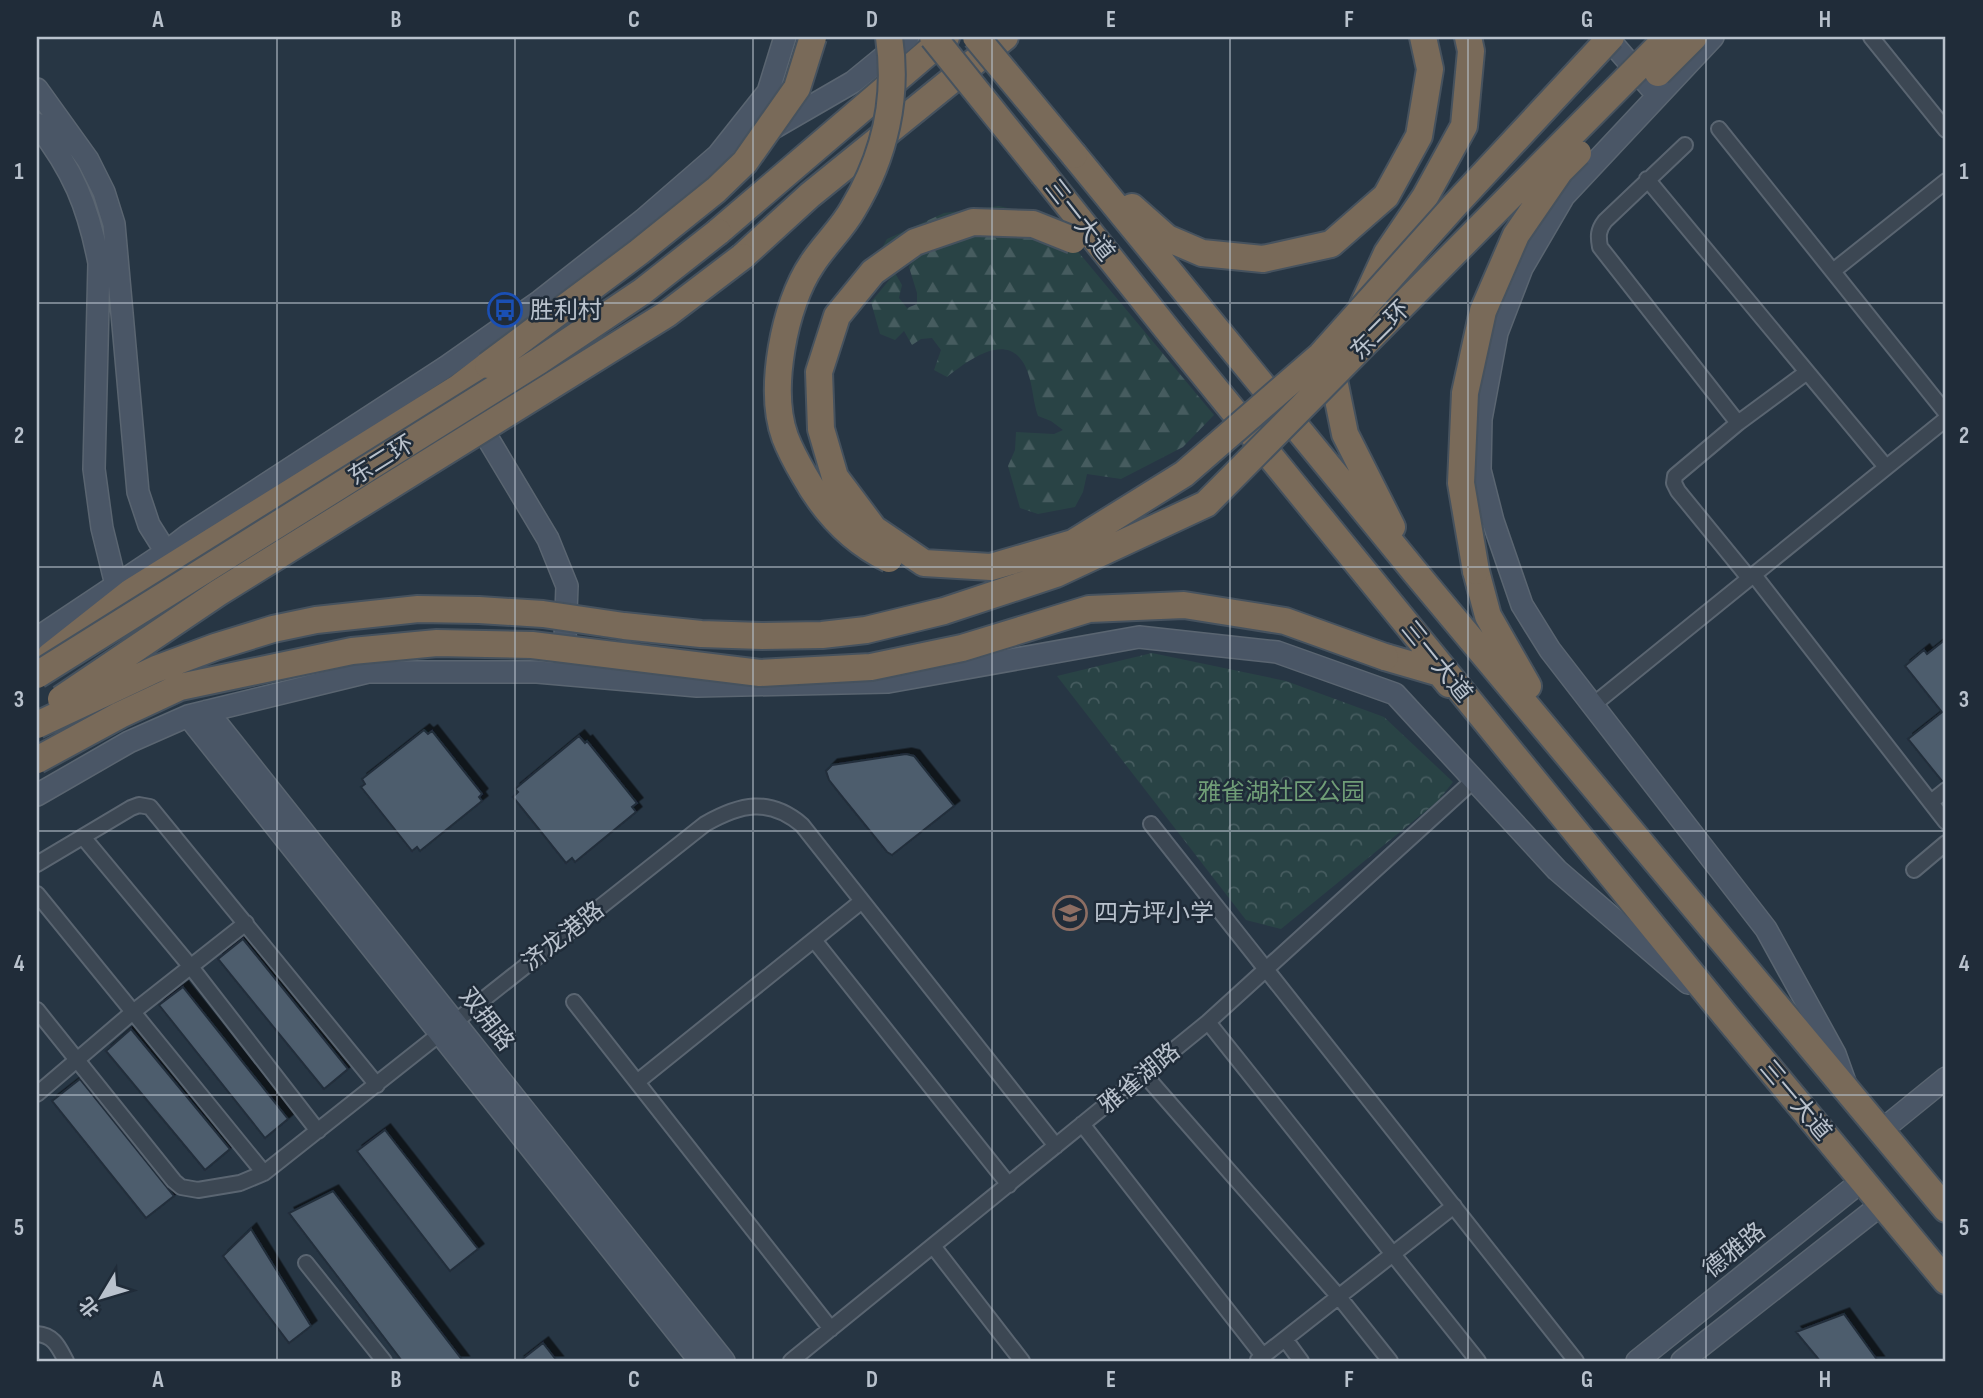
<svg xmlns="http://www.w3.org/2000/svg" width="1983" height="1398" viewBox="0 0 1983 1398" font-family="'Sofia Sans Condensed','Noto Sans SC',sans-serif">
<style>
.forest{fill:url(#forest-firs)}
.park{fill:url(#park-crowns)}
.building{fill:#4e5d6d;stroke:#222e3b;stroke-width:2;filter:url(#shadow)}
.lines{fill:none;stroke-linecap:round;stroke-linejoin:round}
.street-casing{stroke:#5a6571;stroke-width:18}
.secondary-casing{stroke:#5a6571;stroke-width:24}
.highway-casing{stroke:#46525e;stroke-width:30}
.street{stroke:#3c4753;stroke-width:14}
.secondary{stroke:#4a5666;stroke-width:21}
.highway{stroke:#796a59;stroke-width:26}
.highway-bridge-casing{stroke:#46525e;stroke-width:30;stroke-linecap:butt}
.highway-bridge{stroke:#796a59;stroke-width:26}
.grid{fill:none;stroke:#b9c2cd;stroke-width:2;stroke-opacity:0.55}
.labels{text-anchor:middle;stroke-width:5;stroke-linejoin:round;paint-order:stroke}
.street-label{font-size:24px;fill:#b9c2cd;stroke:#202c39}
.poi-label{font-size:24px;fill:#b9c2cd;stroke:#202c39;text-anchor:start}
.park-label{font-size:24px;fill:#709e77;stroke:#202c39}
.neatline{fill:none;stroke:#b9c2cd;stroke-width:2.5}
.grid-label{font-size:23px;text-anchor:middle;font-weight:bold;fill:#b9c2cd}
</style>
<defs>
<pattern id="forest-firs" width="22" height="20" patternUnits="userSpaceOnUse" patternTransform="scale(1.75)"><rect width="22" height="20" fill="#294345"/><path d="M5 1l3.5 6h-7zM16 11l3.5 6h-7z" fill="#465c5f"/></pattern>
<pattern id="park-crowns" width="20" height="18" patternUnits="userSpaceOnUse" patternTransform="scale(1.75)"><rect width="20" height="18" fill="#294345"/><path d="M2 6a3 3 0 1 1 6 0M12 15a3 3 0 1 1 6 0" fill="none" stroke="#465c5f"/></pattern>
<filter id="shadow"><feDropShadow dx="5.5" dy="-5.5" stdDeviation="0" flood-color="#0009"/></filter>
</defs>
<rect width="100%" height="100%" fill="#273644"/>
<path class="forest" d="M999 206 1050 218 1214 415 1183 447 1121 479 1087 474 1083 492 1075 507 1038 514 1020 508 1008 466 1015 450 1016 432 1054 434 1063 430 1051 421 1038 416C1033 402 1033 387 1028 373 1012 327 970 359 947 377L934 370 941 350 932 338 921 339 912 345 904 331 895 340 880 334 871 302 895 273 902 285 899 298 907 308 917 304V293L909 267 912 261 878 255 887 239 944 213Z"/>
<path class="park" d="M1152 653 1286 681 1384 717 1453 782 1438 801 1281 929 1246 920 1057 676Z"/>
<path class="building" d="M1946 639V781H1942L1908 739 1942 712 1905 666 1924 650 1927 654Z
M424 730 428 734 432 731 482 794 479 797 482 801 420 851 417 847 412 851 361 787 365 784 362 779Z
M579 736 585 743 587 741 637 803 632 807 636 812 575 862 572 858 566 863 513 797 518 792 515 789Z
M906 754 914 756 954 806 892 855 887 852 840 794 829 780 826 771 832 765Z
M243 939 348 1069 324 1089 218 959Z
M183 987 288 1119 265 1138 159 1005Z
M131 1029 230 1149 205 1170 106 1051Z
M80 1079 174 1196 146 1218 52 1101Z
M385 1130 478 1249 450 1271 357 1151Z
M333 1191 463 1361H402L289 1213Z
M251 1229 311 1326 289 1343 223 1256Z
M1844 1314 1878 1361H1820L1796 1332Z
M543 1343 557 1361H520Z"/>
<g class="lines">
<g class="street-casing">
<path id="street" d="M1871 37 1946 130
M1719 129 1946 413
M1685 145 1605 221C1598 230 1598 236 1600 247L1738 423
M1647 179 1886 467
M1833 271 1946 181
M1754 575 1946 822
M1749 578 1678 491 1674 483 1675 476 1738 423 1807 372
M1593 705 1946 419
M1931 802 1946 790
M1151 824 1576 1361
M83 837 191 967 318 1131
M37 864 131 808 139 805 150 807 377 1085
M1914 870 1946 843
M37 894 264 1173
M814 940 1009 1185
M574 1002 831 1329
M37 1010 174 1181 181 1187 198 1190 240 1183 264 1173 705 824C740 804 769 797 802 825L1056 1146
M1208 1022 1478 1361
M1144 1074 1339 1297 1390 1361
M637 1082 862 901
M37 1094 133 1012 246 923
M1082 1124 1263 1356
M933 1246 1022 1361
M306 1263 384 1361
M37 1334C54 1335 59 1348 66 1361
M1285 1339 1301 1361
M1258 1360 1454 1206
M791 1361 1208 1022 1474 780"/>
</g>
<g class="secondary-casing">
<path id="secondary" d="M1607 37 1657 95
M1713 37 1564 196 1522 268 1497 333 1481 419 1480 470 1493 521 1522 605 1550 650 1766 929 1835 1054 1845 1082
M37 89 88 160 104 192 114 224 138 492 149 525 166 552
M37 124C73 170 88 206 99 263L94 469 102 528 116 585
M770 130 853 82 908 37
M475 417 548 539 567 586 564 665
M37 638 166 552 188 535 446 367 540 301 643 220 718 155 768 92 785 37
M207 711 724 1361
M188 716 700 1361
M37 795 129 742 188 716 368 672H537L697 686 888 682 1139 637 1277 652 1395 694 1557 870 1688 983
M1882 1130 1946 1078
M1637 1361 1863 1180
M1682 1361 1882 1204"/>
</g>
<g class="highway-casing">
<path id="highway" d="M1074 155 1415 572 1946 1209
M1044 175 1174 338 1725 1015 1946 1281
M1132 207 1167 238 1202 253 1263 259 1331 244 1386 196 1419 136 1430 69 1423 37
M718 232 946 37
M742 257 810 195 1005 37
M1363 305 1387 253 1425 197 1464 126 1471 51 1468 37
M1338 359 1332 370 1345 434 1392 527
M1476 571 1488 616 1528 686
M50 656 131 592 458 388 488 365
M1385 657 1440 673 1449 684"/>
</g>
<use href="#street" class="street"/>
<use href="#secondary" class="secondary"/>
<use href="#highway" class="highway"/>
<g class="highway-bridge-casing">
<path id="highway-bridge" d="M889 37C898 97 885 156 853 209 842 229 824 245 812 264 784 305 768 390 785 437 790 450 797 463 804 475 824 511 851 541 889 559
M933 37 1044 175
M976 37 1074 155
M1658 73 1694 37
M1073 240 1033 224 973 222 915 242 873 272 837 316 819 372 821 429 835 477 874 529 924 563 991 567 1073 543 1184 474 1321 355 1454 206 1611 37
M488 365 639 252 716 190 745 162 797 88 813 37
M1476 571 1461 483 1465 393 1483 311 1516 235 1560 171 1578 153
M37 675 539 361 643 291 718 232
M61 699 218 593 667 314 742 257
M37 725 156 669 215 647 273 629 316 620 418 609 479 610 543 614 624 626 701 634 762 636 822 635 866 630 944 611 1056 574 1206 504 1668 37
M37 760 120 715 180 687 352 651 437 643 532 645 760 673 871 667 962 648 1089 609 1184 605 1285 621 1385 657"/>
</g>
<use href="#highway-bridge" class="highway-bridge"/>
</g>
<path class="grid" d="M277 37V1361M515 37V1361M753 37V1361M992 37V1361M1230 37V1361M1468 37V1361M1706 37V1361M37 303H1946M37 567H1946M37 831H1946M37 1095H1946"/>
<defs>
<g id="bus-ring" transform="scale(1.75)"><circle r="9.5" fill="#202c39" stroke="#1a4fb4" stroke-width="1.5"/><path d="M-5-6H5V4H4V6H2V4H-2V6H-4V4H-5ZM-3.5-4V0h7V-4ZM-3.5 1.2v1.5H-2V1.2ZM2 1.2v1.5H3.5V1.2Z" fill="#1a4fb4"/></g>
<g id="school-ring" transform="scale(1.75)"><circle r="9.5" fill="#202c39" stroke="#8d6e63" stroke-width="1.5"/><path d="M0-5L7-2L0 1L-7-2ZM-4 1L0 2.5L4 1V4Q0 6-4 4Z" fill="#8d6e63"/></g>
</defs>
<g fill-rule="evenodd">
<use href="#bus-ring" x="505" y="310"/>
<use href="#school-ring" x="1070" y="913"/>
</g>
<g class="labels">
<g class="street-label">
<text transform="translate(1080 220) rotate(52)" y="8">三一大道</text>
<text transform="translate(1380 330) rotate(-45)" y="8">东二环</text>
<text transform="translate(381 460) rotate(-32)" y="8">东二环</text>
<text transform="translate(1437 661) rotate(51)" y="8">三一大道</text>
<text transform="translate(563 936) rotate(-38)" y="8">济龙港路</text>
<text transform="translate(487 1019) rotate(52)" y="8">双拥路</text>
<text transform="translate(1139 1078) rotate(-39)" y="8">雅雀湖路</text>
<text transform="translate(1796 1100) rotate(50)" y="8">三一大道</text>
<text transform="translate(1734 1250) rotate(-39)" y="8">德雅路</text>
</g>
<g class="poi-label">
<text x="530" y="318">胜利村</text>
<text x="1094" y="921">四方坪小学</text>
</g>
<g class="park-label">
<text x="1281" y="800">雅雀湖社区公园</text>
</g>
</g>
<rect width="1983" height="1398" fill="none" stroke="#202c39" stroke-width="77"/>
<g transform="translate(102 1297) rotate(232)" stroke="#202c39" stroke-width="5" paint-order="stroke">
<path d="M0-5L12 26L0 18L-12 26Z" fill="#b9c2cd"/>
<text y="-10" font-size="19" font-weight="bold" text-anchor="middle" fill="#b9c2cd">北</text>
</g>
<rect x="38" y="38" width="1906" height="1322" class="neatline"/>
<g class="grid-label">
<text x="158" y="27">A</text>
<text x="396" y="27">B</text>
<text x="634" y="27">C</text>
<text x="872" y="27">D</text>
<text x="1111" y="27">E</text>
<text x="1349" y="27">F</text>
<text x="1587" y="27">G</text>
<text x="1825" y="27">H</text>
<text x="19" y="179">1</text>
<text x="1964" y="179">1</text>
<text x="19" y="443">2</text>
<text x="1964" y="443">2</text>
<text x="19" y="707">3</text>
<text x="1964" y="707">3</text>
<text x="19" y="971">4</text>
<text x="1964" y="971">4</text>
<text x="19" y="1235">5</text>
<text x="1964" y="1235">5</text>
<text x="158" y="1387">A</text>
<text x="396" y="1387">B</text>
<text x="634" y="1387">C</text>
<text x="872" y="1387">D</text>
<text x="1111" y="1387">E</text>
<text x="1349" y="1387">F</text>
<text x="1587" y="1387">G</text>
<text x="1825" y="1387">H</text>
</g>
</svg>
